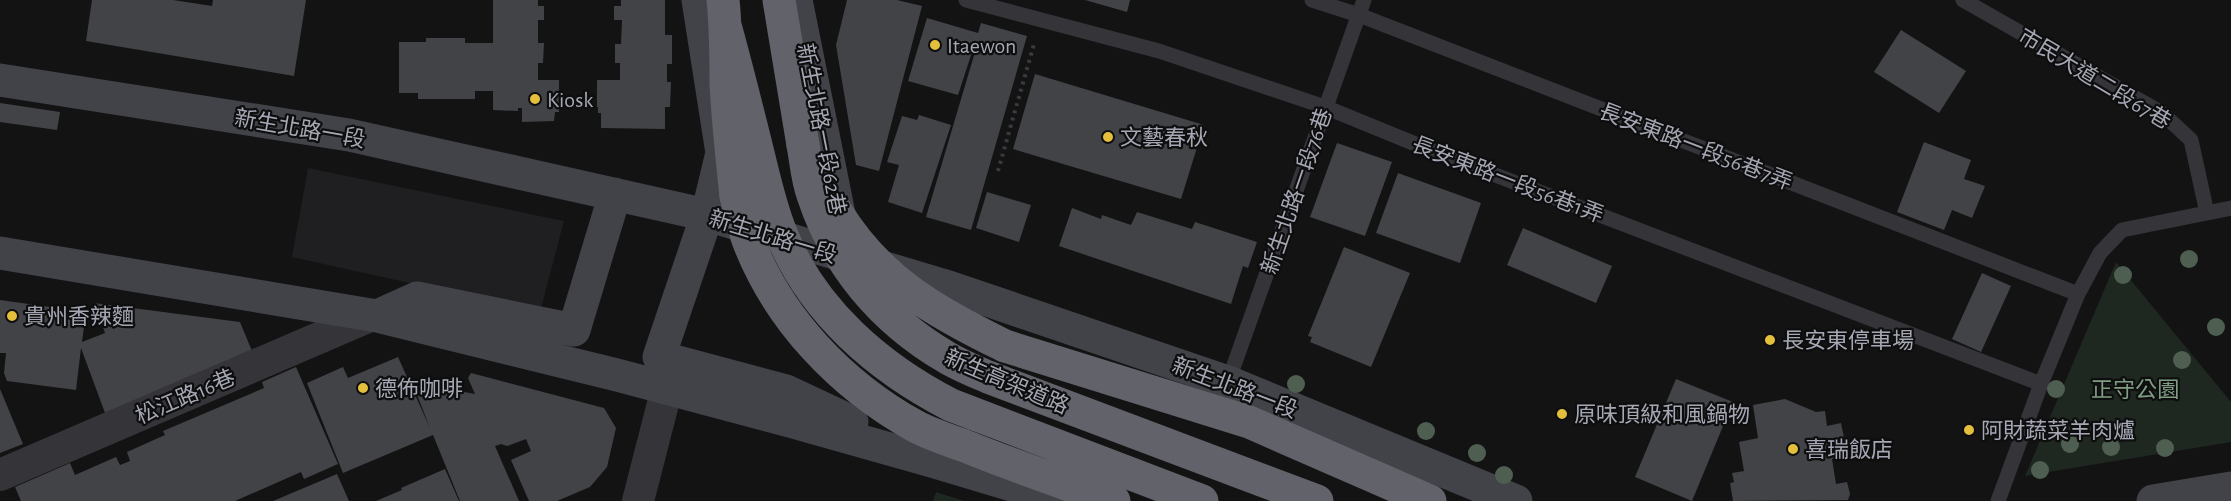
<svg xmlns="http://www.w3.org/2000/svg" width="2231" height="501" viewBox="0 0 2231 501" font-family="'Alegreya Sans','Noto Sans TC',sans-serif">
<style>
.built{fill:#1f1f21}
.green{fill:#1f2721}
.building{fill:#424347}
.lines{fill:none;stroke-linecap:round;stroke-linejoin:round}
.path{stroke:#3a3b40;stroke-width:4;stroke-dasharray:3 4.5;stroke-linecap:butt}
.lane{stroke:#343439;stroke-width:15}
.street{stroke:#343439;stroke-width:32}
.secondary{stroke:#424349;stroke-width:33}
.highway{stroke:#61626a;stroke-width:33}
.highway-bridge{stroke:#61626a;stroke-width:33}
.tree{fill:#4e5f51}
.poi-dot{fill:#e4bf3c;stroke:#0e0e0f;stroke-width:2}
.labels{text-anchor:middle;stroke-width:4.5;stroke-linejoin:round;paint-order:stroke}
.poi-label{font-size:22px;fill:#a5a8b4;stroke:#0e0e0f;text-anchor:start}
.street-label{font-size:22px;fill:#a5a8b4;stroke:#0e0e0f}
.park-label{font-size:22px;fill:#7e9d83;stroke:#0e0e0f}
</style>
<rect width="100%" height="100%" fill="#131314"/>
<path class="built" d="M308 168 564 221 540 312 292 257Z"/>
<path class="green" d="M2116 262 2231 402V442L2025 476Z
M936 492 964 501H933Z"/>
<path class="building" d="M92 0H173L212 6 213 0H306L294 76 86 41Z
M493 0H538V6H544V20H538V43H544L543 63H538V80H559V112H555L554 121 522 122V108H518V111L493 110V91H475V99H418V93H399V42H426V38H465V43H493Z
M621 0H665V35H672V64H667V82H671L670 107H665V129L601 128V113H598V107H597V80H620V63H615V44H621L622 20H614V6H621Z
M847 0H897L922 6 879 171 856 165 836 45Z
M1085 0H1130L1127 12Z
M927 18 978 33 981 23 1027 36 971 230 926 217 975 52 972 51 977 37 958 95 908 81Z
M1901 30 1966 71 1939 113 1874 72Z
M1035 74 1204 125 1181 199 1013 149Z
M0 103 60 112 57 130 0 122Z
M919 115 951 125 922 213 888 202 899 165 887 162 902 116 917 120Z
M1924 142 1971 160 1964 179 1985 186 1972 218 1952 210 1944 230 1897 212Z
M1337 143 1392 162 1365 236 1310 217Z
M1398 173 1481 203 1460 263 1376 233Z
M987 192 1031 205 1019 242 976 228Z
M1072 208 1101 219 1102 215 1131 225 1137 212 1192 229 1195 222 1257 242 1248 268 1243 266 1231 304 1059 246Z
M1523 228 1612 266 1596 303 1507 265Z
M1344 247 1410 273 1371 367 1310 342 1312 337 1308 336Z
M1982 273 2011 286 1981 352 1952 339Z
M0 300 86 312 82 342 105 333 94 303 240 322 252 351 105 413 81 348 76 390 7 381 4 373 6 353H0Z
M398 357 430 428 412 382 475 394 468 378 471 373 604 408 616 428 607 467 590 487 557 501H529L511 460 531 451 526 439 507 446 501 444 495 446 519 501H460L433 435 343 473 307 383 343 367 348 378Z
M296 367 338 464 304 479 301 472 235 501H21L15 487 70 463 75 475 116 457 120 465 130 461 127 452 165 435 163 431 264 388 262 382Z
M1676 379 1733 402 1692 501 1635 477Z
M0 389 23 444 0 453Z
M1785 399 1816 412 1825 411 1827 426 1841 423 1848 457 1832 459 1836 484 1847 482 1850 494 1848 500 1733 501 1730 483 1734 482 1732 473 1744 471 1739 442 1758 438 1753 405Z
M445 469 459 501H376L402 490 401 488Z
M337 474 349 501H273Z"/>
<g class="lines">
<path class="path" d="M998 171 1034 44"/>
<path class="lane" d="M966 0 1159 51 1325 107 1430 150 2041 384
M1312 0 1359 15 2078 294
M1963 0 2162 113 2191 140 2207 213
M1228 382 1364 0
M1998 501 2041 384 2078 294 2100 253 2122 230 2231 208"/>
<path class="street" d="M0 475 370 316
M638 501 667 388"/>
<path class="secondary" d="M698 0 722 153 707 215 659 357 786 391 852 422
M796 0 844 239
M0 80 349 135 707 215 949 287 1228 382 1516 501
M0 253 377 316 617 375 790 421 932 461 1065 501
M377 316 417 298 574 330 615 194
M2153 501 2231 488"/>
<path class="highway" d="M723 0C726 28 726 56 726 84 728 122 732 159 736 196
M779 0 803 145
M1005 346 1249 422 1430 501"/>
<path class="highway-bridge" d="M726 29C737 69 747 109 757 149 764 177 770 206 781 233 812 311 879 368 951 405L1202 501
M803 145C806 161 807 179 813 195 836 265 883 320 946 357 959 365 974 371 988 377L1317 501
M736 196C740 211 743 226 748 240 778 319 841 385 915 426 930 434 948 440 965 446 1014 466 1064 483 1114 501
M836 211C878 280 935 312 1005 346"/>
</g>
<g class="tree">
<circle cx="2189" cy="259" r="9"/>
<circle cx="2123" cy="275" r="9"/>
<circle cx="2216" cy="327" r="9"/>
<circle cx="2182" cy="360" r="9"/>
<circle cx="1296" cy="384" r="9"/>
<circle cx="2056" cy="389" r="9"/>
<circle cx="1426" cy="431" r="9"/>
<circle cx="2070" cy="444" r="9"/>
<circle cx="2111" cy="447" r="9"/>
<circle cx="2165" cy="448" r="9"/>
<circle cx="1477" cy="453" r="9"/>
<circle cx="2040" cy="470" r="9"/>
<circle cx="1504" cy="475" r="9"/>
</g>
<g class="poi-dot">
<circle cx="935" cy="45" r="6"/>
<circle cx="535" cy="99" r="6"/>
<circle cx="1108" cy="137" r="6"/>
<circle cx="12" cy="316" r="6"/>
<circle cx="1770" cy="340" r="6"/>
<circle cx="363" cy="388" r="6"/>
<circle cx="1562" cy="414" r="6"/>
<circle cx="1969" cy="430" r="6"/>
<circle cx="1793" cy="449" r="6"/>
</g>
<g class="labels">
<g class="poi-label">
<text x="947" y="53">Itaewon</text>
<text x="547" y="107">Kiosk</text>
<text x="1120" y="145">文藝春秋</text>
<text x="24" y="324">貴州香辣麵</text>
<text x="1782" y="348">長安東停車場</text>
<text x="375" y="396">德佈咖啡</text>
<text x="1574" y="422">原味頂級和風鍋物</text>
<text x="1981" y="438">阿財蔬菜羊肉爐</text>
<text x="1805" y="457">喜瑞飯店</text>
</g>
<g class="street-label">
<text transform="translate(2095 78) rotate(31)" y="8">市民大道二段67巷</text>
<text transform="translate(300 128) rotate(10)" y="8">新生北路一段</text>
<text transform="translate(822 129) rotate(79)" y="8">新生北路一段62巷</text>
<text transform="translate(1696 146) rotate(21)" y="8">長安東路一段56巷7弄</text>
<text transform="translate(1508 179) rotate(21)" y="8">長安東路一段56巷1弄</text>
<text transform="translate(1296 191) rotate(-71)" y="8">新生北路一段76巷</text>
<text transform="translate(773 236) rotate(17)" y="8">新生北路一段</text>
<text transform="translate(1007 381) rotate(23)" y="8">新生高架道路</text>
<text transform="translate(1235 387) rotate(21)" y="8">新生北路一段</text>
<text transform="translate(185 396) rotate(-23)" y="8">松江路16巷</text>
</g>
<g class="park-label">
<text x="2135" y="397">正守公園</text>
</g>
</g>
</svg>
